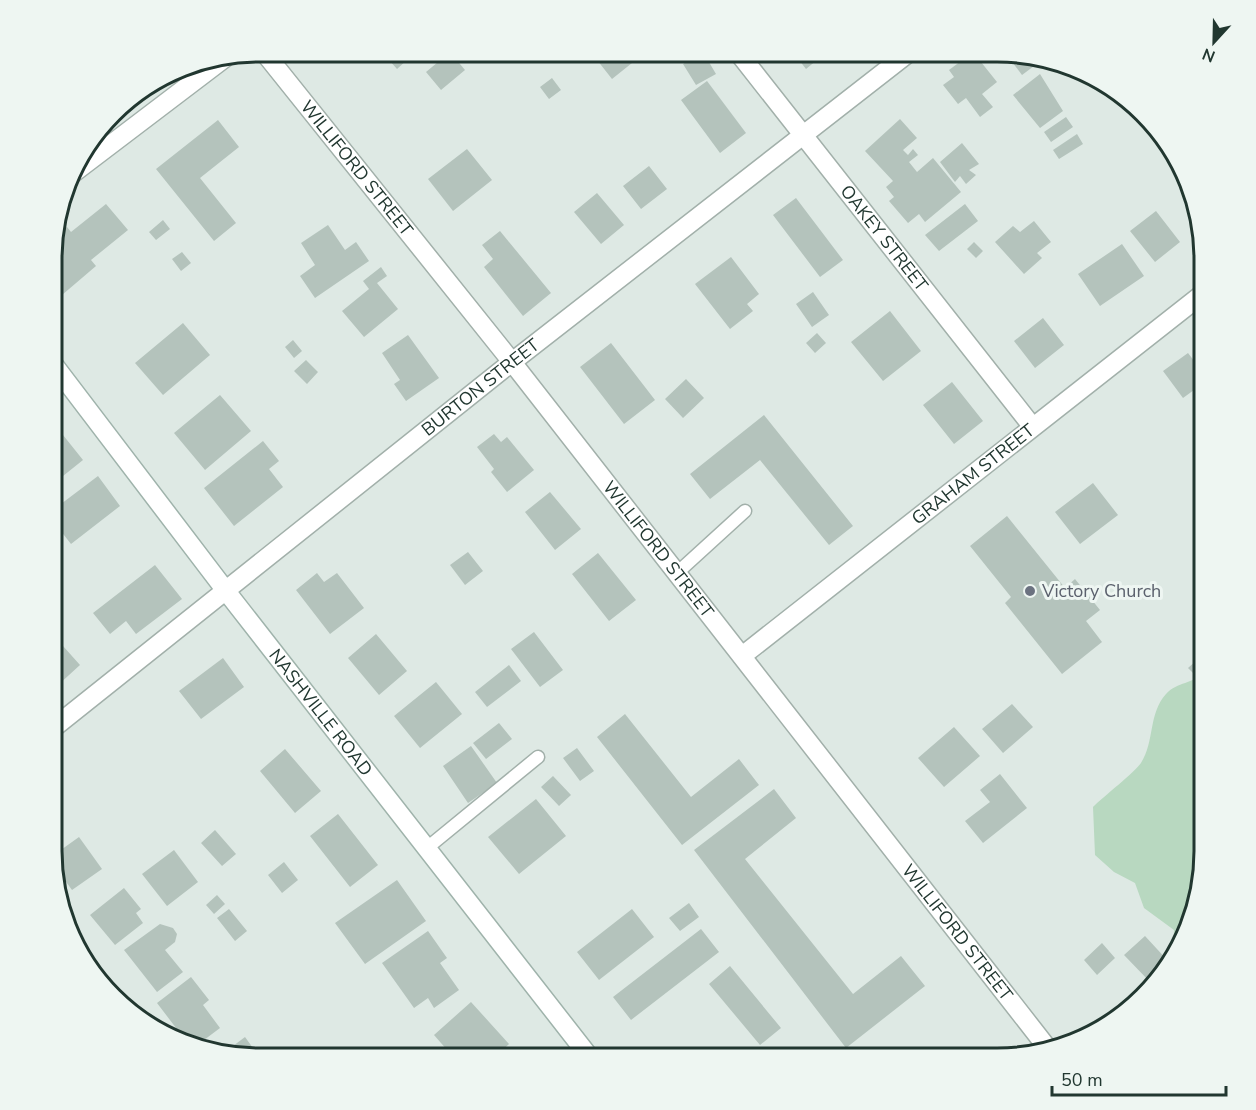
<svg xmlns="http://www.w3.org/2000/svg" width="1256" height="1110" viewBox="0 0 1256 1110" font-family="'Nunito Sans',sans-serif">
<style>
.green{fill:#b8d8c0}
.building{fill:#b4c3bc}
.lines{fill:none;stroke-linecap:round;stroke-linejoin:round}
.service-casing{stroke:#a2b0aa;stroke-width:15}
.minor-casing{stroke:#a2b0aa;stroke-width:21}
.secondary-casing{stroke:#9fb3ab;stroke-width:21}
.service{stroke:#fff;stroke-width:12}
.minor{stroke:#fff;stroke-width:18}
.secondary{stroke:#fff;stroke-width:18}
.worship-dot{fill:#6b7280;stroke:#eef6f2;stroke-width:2}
.labels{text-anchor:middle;stroke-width:6;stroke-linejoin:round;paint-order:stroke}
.street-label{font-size:18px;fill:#213730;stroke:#eef6f2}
.worship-label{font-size:18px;fill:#5b616d;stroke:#eef6f2;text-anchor:start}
.rim{fill:none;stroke:#213730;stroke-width:3}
</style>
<rect width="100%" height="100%" fill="#dee9e4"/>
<path class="green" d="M1205 671V851L1184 943 1170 961 1173 952 1174 930 1144 908 1135 883 1114 872 1095 855 1093 807C1103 797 1135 772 1141 763 1155 741 1148 714 1166 694 1178 681 1192 685 1205 671Z"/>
<path class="building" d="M381 51H417L397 69Z
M590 51H647L612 79Z
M792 51H828L806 69Z
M1004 51 1034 58 1038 63 1022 75Z
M450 52 465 70 441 90 426 72Z
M703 52 716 74 696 85 683 64Z
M973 52 997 82 982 94 993 107 980 117 966 98 958 104 943 85 954 77 949 70Z
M1040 74 1063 111 1040 128 1013 95Z
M552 78 561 90 549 99 540 87Z
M707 81 746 133 720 153 681 100Z
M1066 117 1073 127 1051 142 1044 132Z
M900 119 917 138 903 150 908 155 913 149 918 155 909 162 917 172 933 158 961 192 925 222 919 214 908 223 889 201 894 197 886 187 893 181 865 151Z
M218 120 239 147 200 178 236 223 214 241 156 169Z
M1077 134 1083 144 1059 159 1053 150Z
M962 143 979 164 969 170 976 175 966 184 960 176 955 182 940 162Z
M467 149 492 180 453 211 428 179Z
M649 166 667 189 641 209 623 186Z
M597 193 624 225 601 244 574 212Z
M796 198 843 260 820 277 773 215Z
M106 204 128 230 91 260 96 266 62 295 55 286V237L67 227 71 232Z
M965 204 978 221 939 251 925 235Z
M1156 211 1180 242 1155 262 1130 231Z
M163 220 170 229 156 240 149 232Z
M1034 221 1051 242 1037 253 1042 258 1024 274 995 242 1013 226 1020 232Z
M328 225 345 250 356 242 369 261 315 298 300 276 315 265 301 243Z
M500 231 551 293 523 316 484 267 493 259 482 245Z
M974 242 983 251 976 258 967 249Z
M1122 244 1144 276 1100 306 1078 274Z
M182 252 191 263 181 271 172 259Z
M731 257 759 294 747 304 753 311 730 329 695 284Z
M381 267 387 276 377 283 398 309 364 337 342 311 369 289 363 281Z
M813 292 829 315 812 327 796 304Z
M890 311 921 351 883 381 851 342Z
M1043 318 1064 345 1035 368 1014 341Z
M183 323 210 355 163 395 135 363Z
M817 333 826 343 815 353 806 343Z
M408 335 439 378 406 401 394 384 400 380 382 353Z
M293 340 302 351 294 358 285 347Z
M611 343 655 400 624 424 580 367Z
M1188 353 1205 375V382L1183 398 1163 371Z
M306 360 318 372 307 384 294 371Z
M686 379 704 398 683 418 665 399Z
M952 382 983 421 954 444 923 405Z
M220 395 251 431 205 470 174 433Z
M764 415 853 526 829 545 760 460 710 499 690 474Z
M59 430 83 460 53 484 54 434Z
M494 434 501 442 507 437 534 470 507 492 491 472 494 469 477 447Z
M263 441 279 461 269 469 283 487 234 526 204 488Z
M98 476 120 506 71 544 53 521V510Z
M1093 483 1118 515 1080 544 1055 512Z
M550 492 581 529 555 550 525 512Z
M1007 516 1065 588 1075 579 1100 610 1086 621 1102 642 1062 674 1005 603 1011 597 970 546Z
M468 552 483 571 465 585 450 565Z
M598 553 636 600 609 621 572 574Z
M155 565 182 599 136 634 126 621 110 634 93 613Z
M317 573 324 582 337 573 364 608 330 634 296 590Z
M534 632 563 670 540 687 511 649Z
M376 634 407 671 379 695 348 658Z
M63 646 80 665 57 686 52 681 53 655Z
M223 658 244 687 201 719 179 691Z
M1198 659 1205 667 1196 676 1188 668Z
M509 665 521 681 487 707 475 692Z
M436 682 462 714 420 748 394 716Z
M1012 704 1033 727 1003 753 982 729Z
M625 714 691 797 739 759 759 785 682 845 597 737Z
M499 723 512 739 486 759 473 743Z
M954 727 980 756 944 787 918 758Z
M471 746 497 783 468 803 443 766Z
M577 748 594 771 580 781 563 758Z
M285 749 321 791 295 813 260 771Z
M1000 774 1027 808 983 843 965 821 990 802 980 790Z
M553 776 571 795 559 806 541 787Z
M774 789 796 818 745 859 853 994 901 956 925 986 846 1048 694 850Z
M536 799 566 836 519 874 488 837Z
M338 814 378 865 350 887 310 836Z
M215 830 236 854 222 866 201 843Z
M79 837 102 869 72 890 51 861V857Z
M174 850 198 882 167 906 142 874Z
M284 862 298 880 282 893 268 875Z
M397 880 426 921 365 964 335 923Z
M124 888 141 909 136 913 143 923 115 945 90 915Z
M217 895 225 904 214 914 206 905Z
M689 903 699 917 680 931 669 918Z
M229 909 247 931 235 941 217 918Z
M632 909 654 937 599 980 577 952Z
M160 924 173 928 177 934 175 942 165 950 183 972 157 992 124 950Z
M701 929 719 952 631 1020 613 997Z
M428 931 447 958 440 963 459 990 434 1008 428 998 414 1008 382 963Z
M1145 936 1169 962 1151 983 1124 955Z
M1102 943 1115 958 1097 975 1084 960Z
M730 966 781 1028 760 1045 709 984Z
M191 977 209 1000 203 1005 220 1028 196 1046 189 1045 157 1003Z
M471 1002 509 1044 493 1059H476L471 1052 463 1059H455L434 1035Z
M245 1037 261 1059 225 1052Z
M791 1047 801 1059H776Z"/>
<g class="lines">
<g class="service-casing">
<path id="service" d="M677 573 745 511
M427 848 538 757"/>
</g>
<g class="minor-casing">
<g id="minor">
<path id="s1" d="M263 51 512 362 1049 1050"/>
<path id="s2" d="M737 51 1032 426"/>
<path d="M72 174 226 57"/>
<path id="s3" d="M742 656 1205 292"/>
<path id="s4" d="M52 729 512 362 911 51"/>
</g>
</g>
<g class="secondary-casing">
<g id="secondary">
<path id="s5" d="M54 365 226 591 591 1059"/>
</g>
</g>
<use href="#service" class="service"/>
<use href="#minor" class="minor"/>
<use href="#secondary" class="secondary"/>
</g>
<circle class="worship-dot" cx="1030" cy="591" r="6"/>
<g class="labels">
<g class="street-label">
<text dy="6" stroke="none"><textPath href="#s1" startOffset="150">WILLIFORD STREET</textPath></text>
<text dy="6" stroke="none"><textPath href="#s2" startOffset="238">OAKEY STREET</textPath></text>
<text dy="6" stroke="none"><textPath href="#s4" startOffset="548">BURTON STREET</textPath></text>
<text dy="6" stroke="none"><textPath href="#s3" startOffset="294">GRAHAM STREET</textPath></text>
<text dy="6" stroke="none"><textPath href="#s1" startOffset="636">WILLIFORD STREET</textPath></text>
<text dy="6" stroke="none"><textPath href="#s5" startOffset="438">NASHVILLE ROAD</textPath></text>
<text dy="6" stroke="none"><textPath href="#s1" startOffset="1122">WILLIFORD STREET</textPath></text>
</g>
<g class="worship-label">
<text x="1042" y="597">Victory Church</text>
</g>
</g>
<path d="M0 0H1256V1110H0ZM259 62H997A197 197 0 0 1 1194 259V851A197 197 0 0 1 997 1048H259A197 197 0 0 1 62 851V259A197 197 0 0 1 259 62Z" fill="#eef6f2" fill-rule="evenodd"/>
<path class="rim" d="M259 62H997A197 197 0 0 1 1194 259V851A197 197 0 0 1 997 1048H259A197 197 0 0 1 62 851V259A197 197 0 0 1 259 62Z"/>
<g transform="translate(1214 42) rotate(202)" stroke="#eef6f2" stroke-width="4.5" paint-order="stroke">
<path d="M0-4.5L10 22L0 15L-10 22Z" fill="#213730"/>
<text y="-9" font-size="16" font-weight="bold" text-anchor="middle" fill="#213730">N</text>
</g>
<path d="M1052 1086v9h174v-9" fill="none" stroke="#213730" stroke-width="3"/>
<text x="1061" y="1086" font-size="18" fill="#213730" stroke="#eef6f2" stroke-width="4.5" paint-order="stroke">50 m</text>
</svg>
